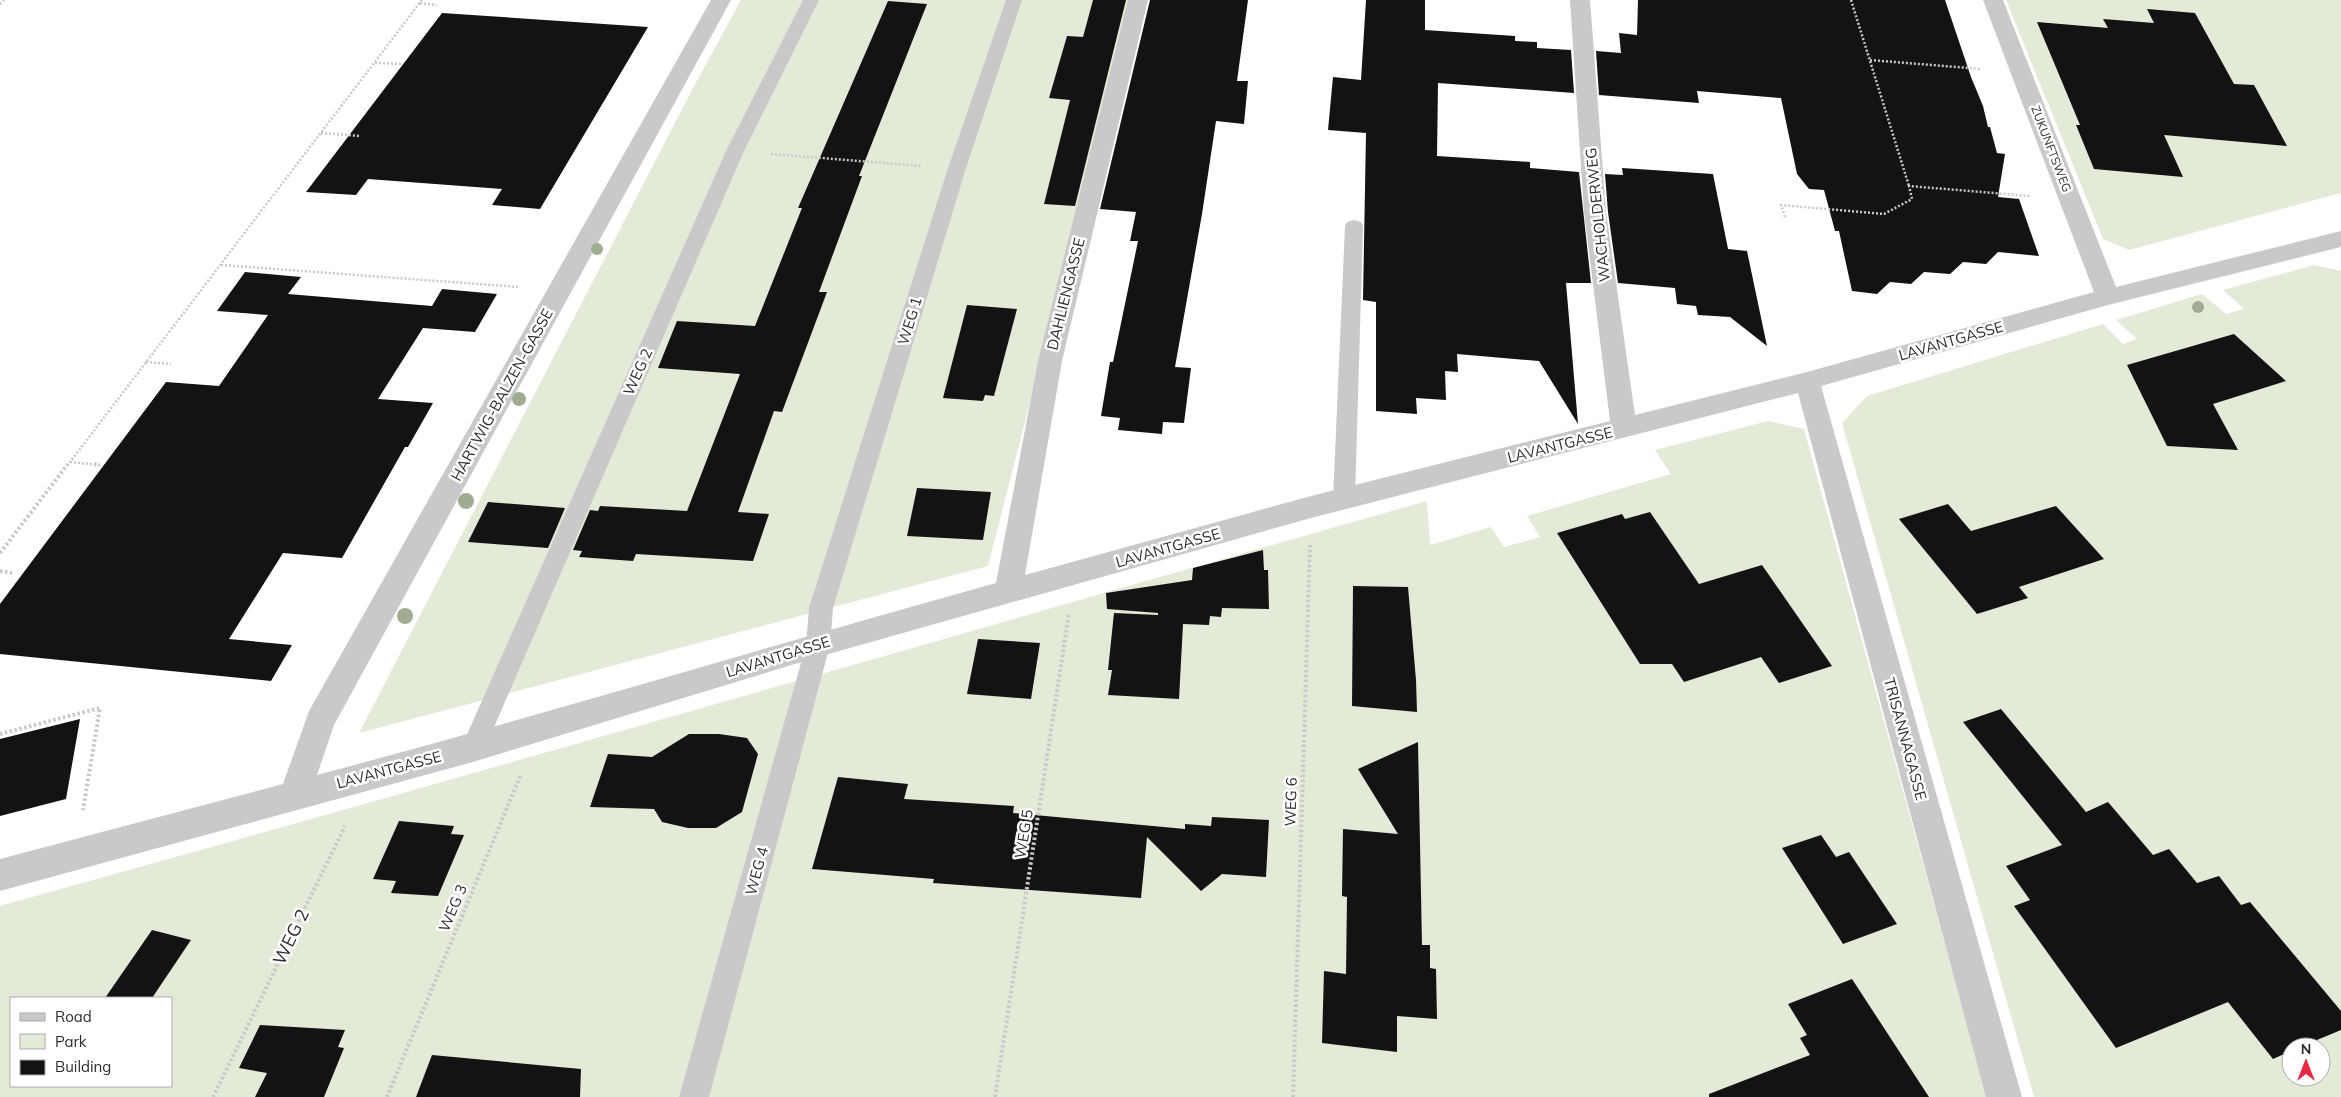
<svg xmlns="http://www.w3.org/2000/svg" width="2341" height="1097" viewBox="0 0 2341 1097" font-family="Mulish,sans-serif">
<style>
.green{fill:#e3ead8;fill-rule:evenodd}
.building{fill:#131313}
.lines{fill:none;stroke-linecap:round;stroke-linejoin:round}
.path-far1{stroke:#c9c9c9;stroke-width:2.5;stroke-dasharray:2 2;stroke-linecap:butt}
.path{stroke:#c9c9c9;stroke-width:4;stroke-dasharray:2.5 2.5;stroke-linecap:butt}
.service{fill:#c9c9c9;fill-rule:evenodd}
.minor{fill:#c9c9c9;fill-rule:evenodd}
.tree{fill:#a0ac92}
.labels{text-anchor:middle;stroke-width:5;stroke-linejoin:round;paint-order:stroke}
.far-street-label{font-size:12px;fill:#2c2c2c;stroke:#fff}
.street-label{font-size:15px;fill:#2c2c2c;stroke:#fff}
.near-street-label{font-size:18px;fill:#2c2c2c;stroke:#fff}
</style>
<rect width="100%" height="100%" fill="#fff"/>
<path class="green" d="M741 0H1133L988 566 359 733 693 88Z
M2006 0H2341V193L2129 250 2103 239Z
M2314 265 2341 271V1097H2034L1842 423 1867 396 2103 324 2123 344 2137 339 2116 320 2202 294 2226 314 2244 309 2223 290ZM2291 1047H2321V1077H2291Z
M1768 421 1804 429 1987 1097H0V906C477 774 951 636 1427 501L1430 545 1491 527 1504 547 1540 537 1527 516 1671 474 1655 450ZM11 998H171V1086H11Z"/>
<path class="building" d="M1093 0H1126L1075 206 1044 204 1070 100 1049 98 1067 36 1083 37Z
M1150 0H1248L1237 81H1248L1244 124 1216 121 1202 214 1175 367 1191 368 1184 423 1163 422 1162 434 1118 430 1120 418 1101 416 1110 362H1113L1138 241H1130L1136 212 1100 209Z
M1366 0H1425V30L1515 36V41L1537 42V48L1571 50 1574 93 1438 83 1437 156 1530 162V168L1579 172 1591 283H1566L1578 424 1539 361 1457 354 1458 372 1445 371 1446 400 1416 398 1417 414 1376 411V302L1363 300 1366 133 1328 130 1333 77 1361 80Z
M1638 0H1945L1971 77 1983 106 1988 127H1990L1997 153 2005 154 1998 197 2019 199 2039 256 1998 252 1986 264 1963 262 1950 274 1924 272 1911 284 1890 282 1877 294 1852 291 1839 231H1835L1824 190 1809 189 1797 174 1781 98 1697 91 1699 103 1599 95 1596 51 1621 53 1619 33 1637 35Z
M888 1 927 4 859 176H862L819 292H827L782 412 774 411 738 512 769 514 753 561 636 554 633 561 579 557 582 551 573 550 590 510 598 511 600 506 687 511 740 374 658 368 677 321 755 326 802 208H798Z
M2147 9 2195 13 2234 84 2254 85 2287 146 2164 135 2183 177 2094 169 2076 125H2080L2037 22 2108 28 2103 19 2154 23Z
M442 13 648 27 540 209 492 205 502 189 368 179 356 195 306 192Z
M1622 168 1713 174 1728 249 1747 251 1767 346 1730 317 1698 315 1696 306 1677 304 1675 288 1618 283 1608 212 1605 174 1623 175Z
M245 272 301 277 288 294 432 306 442 289 497 294 475 332 423 328 378 399 433 403 408 447H405L342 558 283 553 229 639 292 645 271 681 0 654V604L166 382 219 386 268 315 217 311Z
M967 305 1017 309 994 396 985 395 983 401 943 398Z
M2234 334 2286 381 2213 404 2238 450 2167 446 2127 365Z
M917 488 991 492 983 540 907 536Z
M488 502 565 508 548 548 468 542Z
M1948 504 1971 531 2056 506 2104 559 2019 587 2028 598 1977 614 1899 519Z
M1650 512 1699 584 1762 565 1832 666 1779 683 1761 657 1684 682 1672 664H1640L1557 533 1622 514 1625 519Z
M1263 550 1264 570H1268L1269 609 1222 608 1221 617 1210 616 1209 625 1183 624 1179 699 1108 695 1112 670H1108L1114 613 1158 615V613L1107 609 1106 593 1192 580 1193 568Z
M1353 586 1408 587 1416 680 1417 712 1352 706Z
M978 639 1040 643 1031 699 967 694Z
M2001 709 2086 812 2108 802 2153 855 2169 849 2197 883 2219 876 2241 905 2250 902 2341 1011V1030L2300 1047H2291V1051L2273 1059 2228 1002 2116 1048 2014 906 2030 900 2006 866 2062 845 1963 722Z
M80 719 66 799 0 816V739Z
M689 734H719L747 738 758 754 742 812 716 828H688L662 822 654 809 590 807 608 754 652 757Z
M1418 742 1422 945H1430V968L1436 969 1437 1019 1397 1016V1052L1322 1043 1324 971 1346 974 1347 897 1342 896 1343 829 1398 834 1358 769Z
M838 777 908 784 904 799 1014 806 1013 813 1185 829V824L1211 826 1212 817 1269 820 1266 877 1222 874 1201 891 1147 837 1141 898 933 883 934 879 812 869Z
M399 821 454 826 451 834 464 835 438 896 391 893 396 881 373 879Z
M1821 835 1836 857 1849 852 1897 924 1843 944 1782 848Z
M152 930 191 940 152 998H105Z
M1852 979 1929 1097H1709V1094L1810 1055 1800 1038 1807 1035 1788 1004Z
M260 1025 345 1030 338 1047 344 1048 324 1097H255L267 1073 239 1068Z
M432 1055 581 1069 580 1097H416Z"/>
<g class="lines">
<path class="path-far1" d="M1851 0 1909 186
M420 3 437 5
M0 4 4 0
M1870 60 1981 69
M375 63 402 64
M321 133 360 136
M771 154 922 166
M1785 217 1781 205 1884 214 1912 199 1909 186 2030 196
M221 265 519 287
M146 362 171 364
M70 462 100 465
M67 466 422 0"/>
<path class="path" d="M94 464 100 465
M0 553 68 464
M0 571 12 573
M0 734 100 708 83 810
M213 1097 345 826
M387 1097 521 774
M995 1097 1069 613
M1293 1097 1310 545"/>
<path class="service" d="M803 0H819L744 151 485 748 482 756 473 759 464 756 461 748 726 151Z
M1006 0H1022L966 168 833 608 830 645 709 1097H679L806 645 809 608 948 168Z
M1354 220 1361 222 1363 226 1355 499 1352 505 1344 508 1336 505 1333 499 1345 226 1347 222Z"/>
<path class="minor" d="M711 0H731L334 725 317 775C544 715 769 646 996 583L1038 361 1128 0H1148L1062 361 1025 575 1311 496 1610 421 1584 212 1570 0H1590L1606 212 1635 415 1807 372 2094 292 1983 0H2003L2116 287 2341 231V247L2108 305 1821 386 2022 1097H1986L1798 393 1311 518 818 657 473 762 0 891V859L283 784 309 711Z"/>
</g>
<g class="tree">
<circle cx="597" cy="249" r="6"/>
<circle cx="2198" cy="307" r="6"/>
<circle cx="519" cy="399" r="7"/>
<circle cx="466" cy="501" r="8"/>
<circle cx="405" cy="616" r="8"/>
</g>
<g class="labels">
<g class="far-street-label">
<text transform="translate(2051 149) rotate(69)" y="4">ZUKUNFTSWEG</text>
</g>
<g class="street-label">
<text transform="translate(1598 215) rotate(-96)" y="5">WACHOLDERWEG</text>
<text transform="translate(1066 294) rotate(-76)" y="5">DAHLIENGASSE</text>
<text transform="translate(910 321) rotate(-73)" y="5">WEG 1</text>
<text transform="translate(1951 341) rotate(-16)" y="5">LAVANTGASSE</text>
<text transform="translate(638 372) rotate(-66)" y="5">WEG 2</text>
<text transform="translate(502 395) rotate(-61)" y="5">HARTWIG-BALZEN-GASSE</text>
<text transform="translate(1560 445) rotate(-14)" y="5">LAVANTGASSE</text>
<text transform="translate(1168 548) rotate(-16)" y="5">LAVANTGASSE</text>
<text transform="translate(778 657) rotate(-17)" y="5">LAVANTGASSE</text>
<text transform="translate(1905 739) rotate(75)" y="5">TRISANNAGASSE</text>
<text transform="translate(389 770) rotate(-15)" y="5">LAVANTGASSE</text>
<text transform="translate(1291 802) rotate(-88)" y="5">WEG 6</text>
<text transform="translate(1024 834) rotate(-81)" y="5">WEG 5</text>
<text transform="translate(757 871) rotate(-75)" y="5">WEG 4</text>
<text transform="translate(453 908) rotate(-67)" y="5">WEG 3</text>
</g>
<g class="near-street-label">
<text transform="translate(291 937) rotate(-64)" y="6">WEG 2</text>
</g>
</g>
<rect x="10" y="997" width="162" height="90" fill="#ffffff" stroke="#ababab"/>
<rect x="20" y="1013" width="25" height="8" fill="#c9c9c9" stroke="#ababab"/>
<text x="55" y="1022" font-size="15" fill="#2c2c2c">Road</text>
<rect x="20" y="1034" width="25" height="15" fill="#e3ead8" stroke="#ababab"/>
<text x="55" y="1047" font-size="15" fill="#2c2c2c">Park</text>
<rect x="20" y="1060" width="25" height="15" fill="#131313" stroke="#ababab"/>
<text x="55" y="1072" font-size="15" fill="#2c2c2c">Building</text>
<g transform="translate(2306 1062)"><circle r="24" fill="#ffffff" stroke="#ababab"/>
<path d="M0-4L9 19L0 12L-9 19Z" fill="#e92843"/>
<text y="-8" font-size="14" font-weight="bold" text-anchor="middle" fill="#2c2c2c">N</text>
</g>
</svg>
